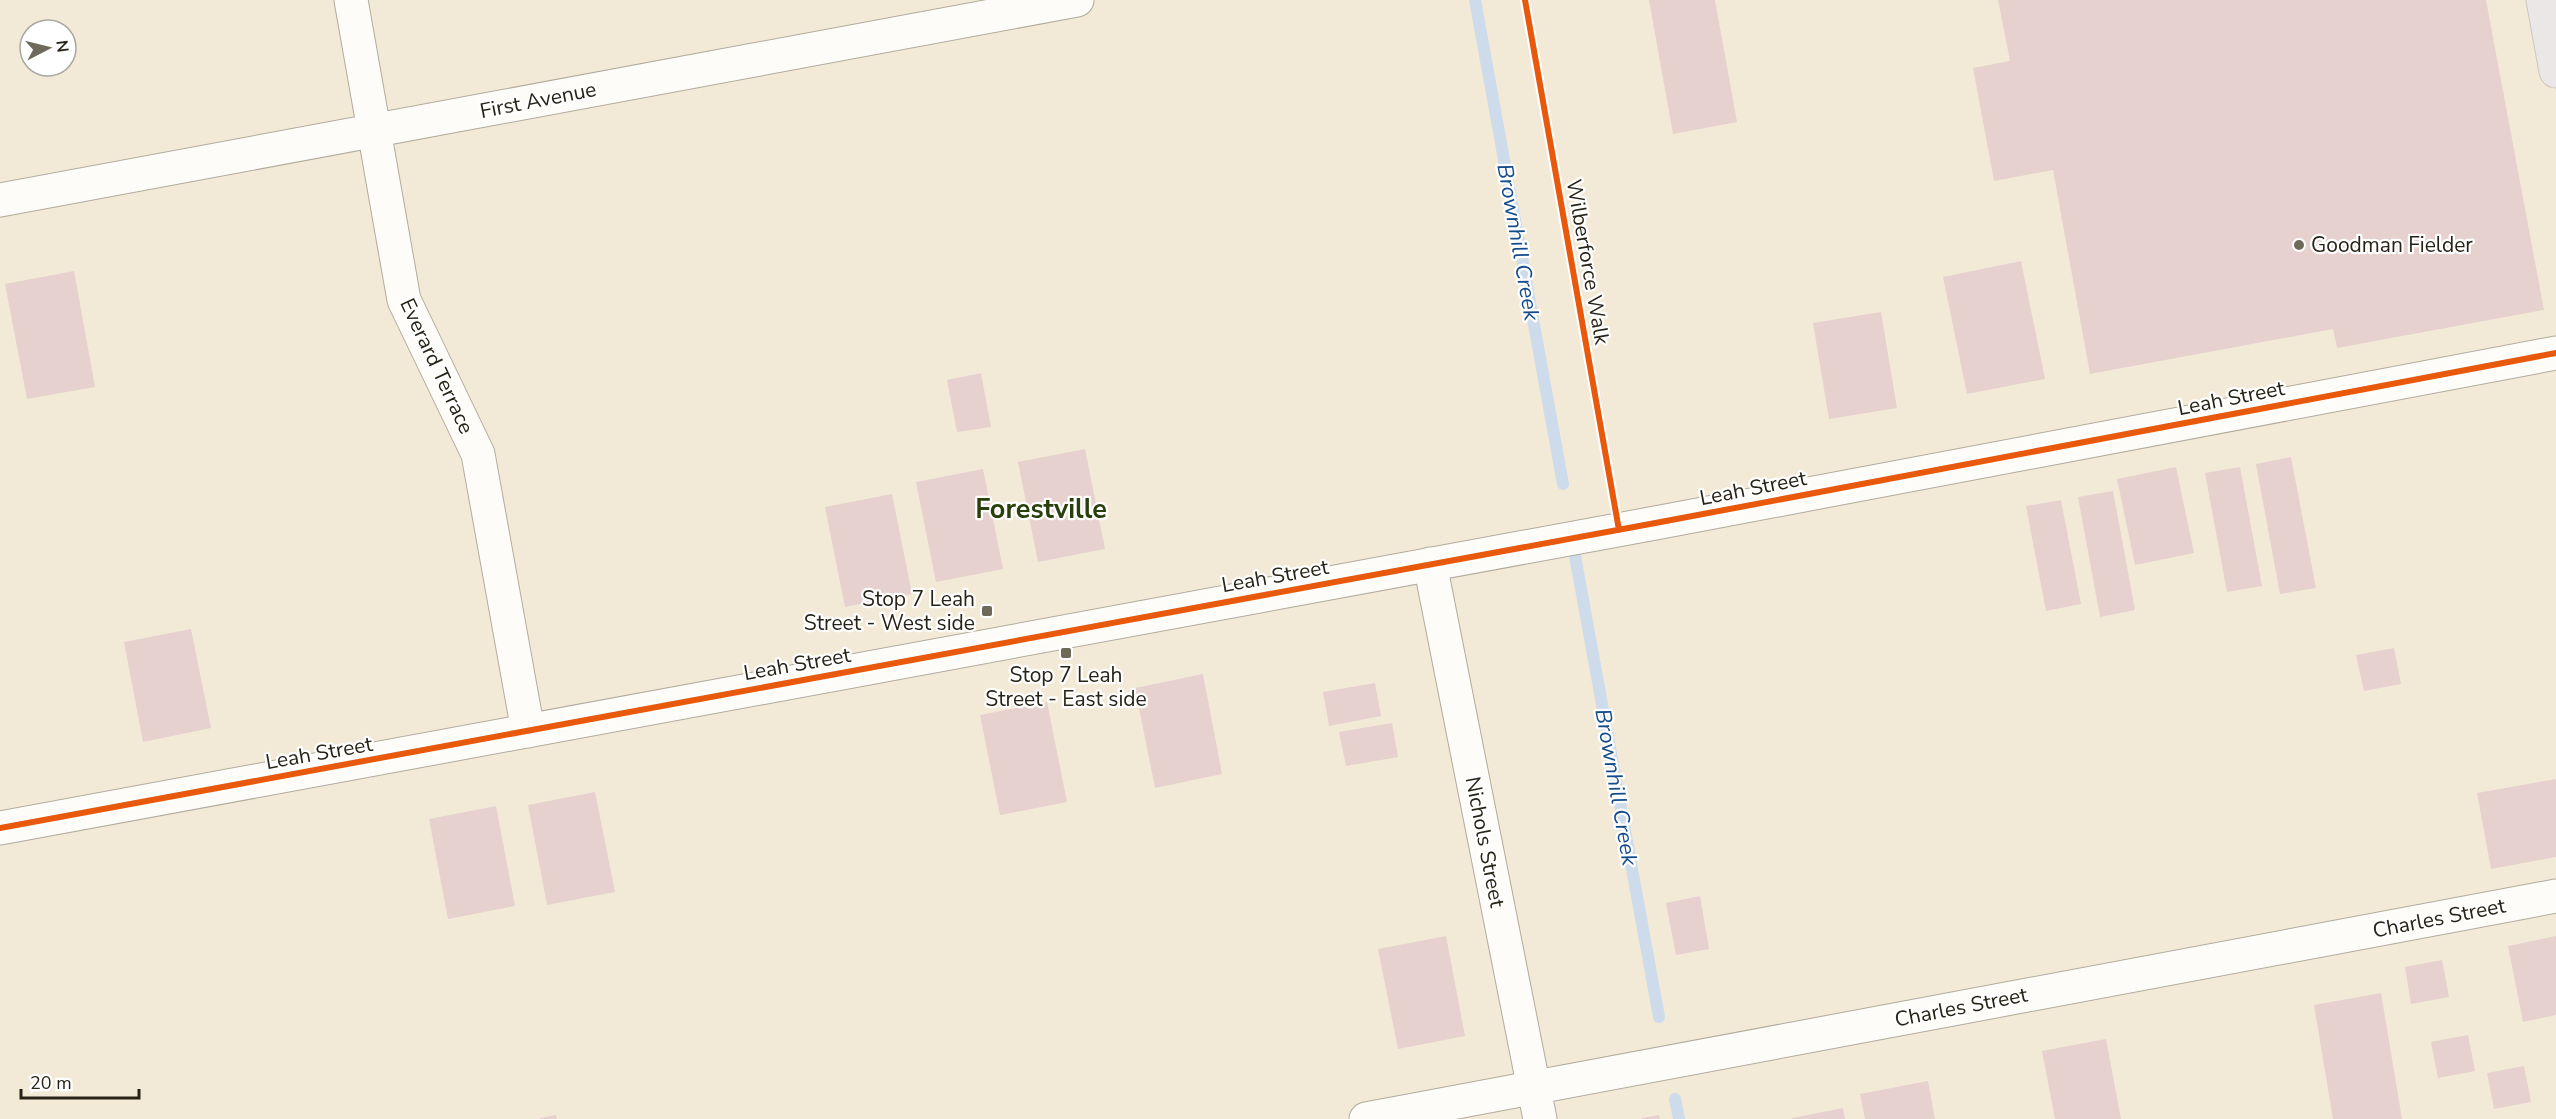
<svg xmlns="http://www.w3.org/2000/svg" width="2556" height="1119" viewBox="0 0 2556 1119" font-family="'Nunito Sans',sans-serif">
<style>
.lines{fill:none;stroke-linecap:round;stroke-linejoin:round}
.stream{stroke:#cedbea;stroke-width:12}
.building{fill:#e6d1ce}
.minor-casing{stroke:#b2ab9d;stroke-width:35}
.major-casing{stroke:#cbc8be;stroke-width:35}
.minor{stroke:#fdfcf9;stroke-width:33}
.major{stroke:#ece7e7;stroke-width:33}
.cycleway-casing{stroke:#fff;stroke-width:10}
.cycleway{stroke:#e8590c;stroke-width:6}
.poi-dot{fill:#6f695a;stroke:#fff;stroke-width:2}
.labels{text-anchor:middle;stroke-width:4.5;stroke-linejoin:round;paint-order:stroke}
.street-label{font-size:21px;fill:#282316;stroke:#fff}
.poi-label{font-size:21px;fill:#282316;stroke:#fff;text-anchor:start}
.water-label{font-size:22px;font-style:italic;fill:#144c8b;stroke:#fff}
.district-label{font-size:27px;font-weight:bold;fill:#29400d;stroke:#fff}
</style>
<rect width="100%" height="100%" fill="#f2ead7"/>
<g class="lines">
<path class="stream" d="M1475 0 1563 484
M1575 556 1659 1017
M1675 1099 1679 1119"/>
</g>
<path class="building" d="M1649 0H1715L1737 122 1673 134Z
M1998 0H2486L2544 310 2337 348 2333 329 2090 374 2053 170 1994 181 1973 68 2010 61Z
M2021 261 2045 379 1967 394 1943 277Z
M74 271 95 387 27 399 5 284Z
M1881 312 1897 408 1829 419 1813 323Z
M981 373 991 427 957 432 947 380Z
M1085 449 1105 549 1038 562 1018 462Z
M2291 457 2316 588 2280 594 2256 464Z
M2176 467 2194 553 2135 565 2117 479Z
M2240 467 2262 586 2227 592 2205 473Z
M983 469 1003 569 936 582 916 482Z
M2113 491 2135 610 2100 617 2078 497Z
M892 494 912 594 845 607 825 507Z
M2061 500 2081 604 2046 611 2026 506Z
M191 629 211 728 143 742 124 642Z
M2394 648 2401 684 2364 691 2356 655Z
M1203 674 1222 774 1155 788 1135 688Z
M1375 683 1381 716 1329 726 1323 692Z
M1047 702 1067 802 1000 815 980 715Z
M1392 723 1398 757 1346 766 1339 732Z
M2556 779V857L2491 869 2477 793Z
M595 792 615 892 547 905 528 805Z
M496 806 515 906 448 919 429 819Z
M1700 896 1709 949 1676 955 1666 903Z
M1446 936 1465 1036 1398 1049 1378 949Z
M2556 936V1015L2523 1022 2508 946Z
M2442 960 2449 997 2411 1004 2405 967Z
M2381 993 2402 1119H2333L2314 1005Z
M2468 1035 2475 1071 2438 1078 2431 1042Z
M2106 1039 2121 1119H2055L2042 1051Z
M2524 1066 2531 1102 2494 1109 2487 1073Z
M1928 1081 1935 1119H1865L1860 1094Z
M1843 1108 1845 1119H1792V1118Z
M556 1115 557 1119H540V1118Z
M1659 1115 1660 1119H1642V1118Z"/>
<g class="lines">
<g class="minor-casing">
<path id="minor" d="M351 0 404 300 478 454 528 731
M0 200 1077 0
M1430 564 1540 1119
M0 828 1650 524 2556 353
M1366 1119 2556 896"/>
</g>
<g class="major-casing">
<path id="major" d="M2543 0 2556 71"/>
</g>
<use href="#minor" class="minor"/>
<use href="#major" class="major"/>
<g class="cycleway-casing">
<path id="cycleway" d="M1525 0 1619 530
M0 828 1650 524 2556 353"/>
</g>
<use href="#cycleway" class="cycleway"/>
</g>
<g class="poi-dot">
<circle cx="2299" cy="245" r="6"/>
<rect x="981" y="605" width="12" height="12" rx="3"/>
<rect x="1060" y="647" width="12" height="12" rx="3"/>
</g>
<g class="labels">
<g class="street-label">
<text transform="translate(538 100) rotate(-11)" y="7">First Avenue</text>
<text transform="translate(1588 262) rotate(80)" y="7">Wilberforce Walk</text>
<text transform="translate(437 366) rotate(65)" y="7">Everard Terrace</text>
<text transform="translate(2231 398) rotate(-11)" y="7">Leah Street</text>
<text transform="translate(1753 488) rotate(-11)" y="7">Leah Street</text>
<text transform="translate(1275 576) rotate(-10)" y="7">Leah Street</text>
<text transform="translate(797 664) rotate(-10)" y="7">Leah Street</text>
<text transform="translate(319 753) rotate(-10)" y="7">Leah Street</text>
<text transform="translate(1485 842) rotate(79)" y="7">Nichols Street</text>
<text transform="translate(2439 918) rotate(-11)" y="7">Charles Street</text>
<text transform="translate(1961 1007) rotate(-11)" y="7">Charles Street</text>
</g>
<g class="poi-label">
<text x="2311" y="252">Goodman Fielder</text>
<text x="975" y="606" text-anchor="end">Stop 7 Leah<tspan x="975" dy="24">Street - West side</tspan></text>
<text x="1066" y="682" text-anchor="middle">Stop 7 Leah<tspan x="1066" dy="24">Street - East side</tspan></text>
</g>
<g class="water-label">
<text transform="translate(1519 242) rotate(80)" y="8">Brownhill Creek</text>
<text transform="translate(1617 787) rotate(80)" y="8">Brownhill Creek</text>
</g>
<g class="district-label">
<text x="1041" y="518">Forestville</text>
</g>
</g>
<g transform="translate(48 48) rotate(83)"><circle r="28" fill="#ffffff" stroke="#a9a7a2" stroke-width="1.5"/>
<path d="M0-4.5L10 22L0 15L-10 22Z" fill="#6f695a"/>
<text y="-9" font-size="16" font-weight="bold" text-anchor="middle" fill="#282316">N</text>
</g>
<path d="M21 1089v9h118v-9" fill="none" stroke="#282316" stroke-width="3"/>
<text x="30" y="1089" font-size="18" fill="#282316" stroke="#ffffff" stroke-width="4.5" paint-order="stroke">20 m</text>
</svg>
